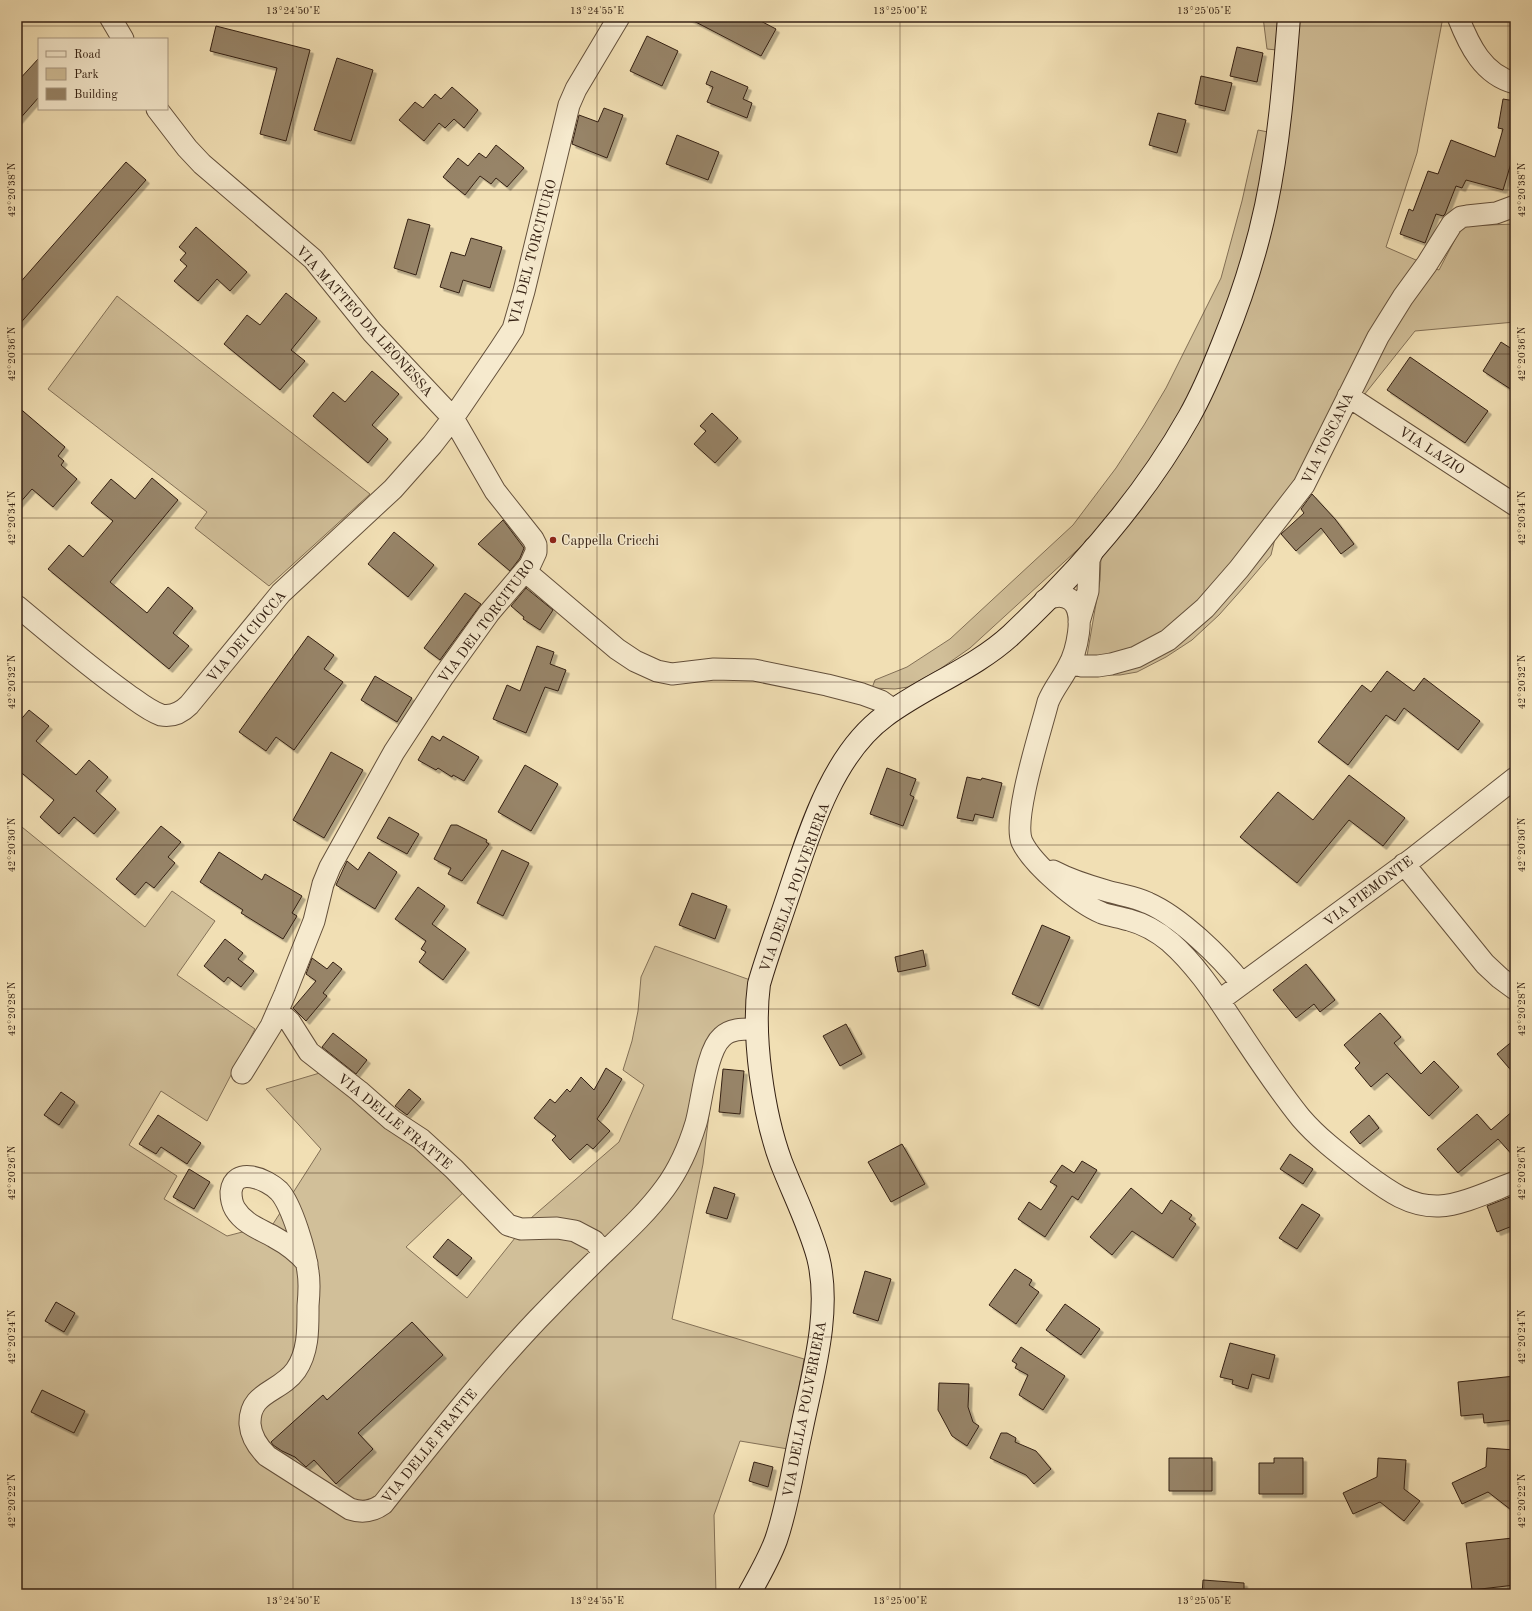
<svg xmlns="http://www.w3.org/2000/svg" width="1532" height="1611" viewBox="0 0 1532 1611" font-family="'Old Standard TT',serif">
<style>
.green{fill:#d1bf99;stroke:#837056}
.building{fill:#978467;stroke:#352113;filter:url(#shadow)}
.lines{fill:none;stroke-linecap:round;stroke-linejoin:round}
.street-casing{stroke:#64503b;stroke-width:23}
.secondary-casing{stroke:#352113;stroke-width:24}
.street{stroke:#f6eace;stroke-width:21}
.secondary{stroke:#f6eace;stroke-width:22}
.ticks{fill:none;stroke:#352113;stroke-width:1;stroke-opacity:0.45}
.poi-dot{fill:#8f2418;stroke:#f6eace;stroke-width:1.5}
.labels{text-anchor:middle;stroke-width:3;stroke-linejoin:round;paint-order:stroke}
.street-label{font-size:14px;fill:#352113;stroke:#f6eace}
.poi-label{font-size:14px;fill:#352113;stroke:#f6eace;text-anchor:start}
.neatline{fill:none;stroke:#352113;stroke-width:1.5}
.ticks-label{font-size:10px;text-anchor:middle;fill:#352113}
</style>
<defs>
<filter id="shadow"><feDropShadow dx="3.5" dy="3.5" stdDeviation="0" flood-color="#0004"/></filter>
</defs>
<rect width="100%" height="100%" fill="#f1dfb4"/>
<filter id="stains"><feTurbulence type="fractalNoise" baseFrequency=".005" numOctaves="4"/><feColorMatrix values="0 0 0 0 .2 0 0 0 0 .09 0 0 0 0 .02 0 0 0 .5 -.17"/></filter>
<radialGradient id="worn" r=".72"><stop offset=".6" stop-color="#630" stop-opacity="0"/><stop offset="1" stop-color="#630" stop-opacity=".3"/></radialGradient>
<path class="green" d="M1263 17H1443L1417 153 1386 247 1439 270 1462 226 1515 224V322L1415 331 1286 493 1271 555 1243 588 1219 615 1192 640 1166 657 1137 672 1120 675H1103L1087 656 1100 580 1101 556 1087 541 970 648 940 669 908 687 895 689 872 688 875 680 907 667 950 639 1073 525 1116 468 1144 425 1166 388 1221 278 1242 201 1258 130 1268 132 1277 50 1267 49Z
M117 296 370 494 269 586 195 528 207 512 48 389Z
M17 823 145 927 172 891 215 921 177 975 255 1029 207 1121 161 1091 129 1145 177 1176 164 1199 227 1236 273 1224 321 1149 266 1089 323 1072 466 1190 406 1247 467 1298 531 1218 619 1142 644 1085 623 1070 632 1041 638 1011 641 977 655 946 753 981 750 1020 719 1031 703 1164 672 1319 804 1359 788 1449 740 1441 714 1515 716 1594H17Z"/>
<path class="building" d="M686 17H753L776 29 761 56Z
M216 26 310 50 286 141 260 134 277 68 210 51Z
M647 36 678 51 662 86 630 71Z
M1237 47 1263 53 1257 82 1230 76Z
M39 58V97L17 122V82Z
M337 58 373 70 351 141 314 130Z
M711 71 748 87 743 99 752 103 747 118 707 102 713 87 706 84Z
M1201 76 1232 83 1225 111 1195 104Z
M452 87 478 110 464 128 454 119 445 128 439 123 424 141 399 120 415 102 423 108 435 94 441 99Z
M1503 99 1515 101V150L1503 190 1466 180 1462 188 1456 186 1445 214 1443 216 1436 214 1425 243 1400 234 1409 209 1413 211 1428 171 1438 174 1451 140 1495 157 1503 129 1498 128Z
M604 108 623 115 607 158 572 144 579 115 598 122Z
M1158 113 1186 120 1177 153 1149 145Z
M677 135 719 152 708 180 666 164Z
M496 145 524 168 507 187 496 178 491 184 480 176 465 195 443 177 458 158 468 166 479 153 486 158Z
M126 162 146 180 17 327V286Z
M408 219 430 225 416 275 394 268Z
M196 227 247 272 230 291 217 279 198 301 174 281 187 266 180 260 186 253 179 247Z
M471 238 502 247 490 288 463 280 459 293 440 287 451 252 465 256Z
M286 293 317 318 291 350 305 361 280 390 224 344 247 315 260 325Z
M1501 342 1515 351V392L1483 371Z
M1410 357 1488 411 1465 443 1387 390Z
M372 371 399 394 372 425 388 439 368 463 313 416 333 392 345 402Z
M17 406 65 447 58 456 64 461 61 465 77 479 53 507 32 489 17 506Z
M712 413 738 438 715 463 694 444 706 431 700 426Z
M152 478 178 500 110 582 147 613 168 587 193 608 173 633 189 646 169 669 48 569 69 545 83 557 113 521 91 503 111 479 135 499Z
M1312 494 1335 519 1354 544 1341 554 1321 528 1296 551 1281 534 1304 513 1301 509Z
M503 520 524 548 520 558 510 571 478 544Z
M394 532 434 565 408 597 368 564Z
M526 588 553 610 540 630 523 619 524 617 511 606Z
M465 593 481 604 440 660 424 648Z
M308 636 334 655 324 669 343 682 294 750 276 737 266 751 239 732Z
M537 646 554 652 550 664 566 670 558 691 545 687 526 733 493 719 507 685 520 691Z
M1387 671 1414 691 1424 678 1480 721 1458 750 1404 708 1395 721 1386 715 1348 765 1318 742 1362 685 1371 692Z
M375 676 412 698 397 722 361 700Z
M29 710 49 726 36 741 76 775 89 760 108 777 96 791 116 809 94 834 74 817 59 834 40 817 54 800 17 769V724Z
M432 736 440 741 443 736 479 757 464 781 453 775 452 777 438 768 436 770 418 760Z
M331 752 363 770 324 838 293 820Z
M525 765 558 784 531 831 498 812Z
M887 768 916 779 910 795 914 797 903 826 870 814Z
M1349 775 1405 818 1383 846 1349 820 1297 883 1240 837 1278 792 1313 820Z
M967 777 981 780 982 778 1002 783 993 818 975 814 973 821 957 818Z
M389 817 419 834 407 854 377 838Z
M451 825H457L487 840 486 842 489 844 462 881 448 874 451 868 434 859Z
M161 826 181 842 168 857 175 863 154 888 146 882 135 895 116 879Z
M502 850 529 863 503 916 477 903Z
M219 852 262 880 265 874 302 896 292 913 297 916 283 939 241 913 243 910 200 882Z
M369 852 397 872 375 909 336 885 347 861 358 870Z
M418 887 445 906 432 924 466 949 443 980 419 962 426 952 421 949 426 941 395 919Z
M692 893 727 906 715 939 679 925Z
M1042 925 1070 937 1039 1006 1012 994Z
M225 939 243 953 238 959 254 971 241 987 228 977 224 982 204 966Z
M923 950 926 966 898 972 895 957Z
M312 958 327 969 333 962 342 969 323 993 327 996 306 1021 293 1008 316 981 306 974Z
M1306 964 1335 1000 1320 1012 1314 1004 1296 1018 1273 990Z
M1380 1013 1401 1037 1394 1043 1421 1074 1434 1061 1459 1087 1429 1116 1387 1073 1371 1087 1355 1068 1360 1063 1344 1045Z
M846 1024 862 1054 840 1066 823 1036Z
M333 1033 367 1060 356 1074 322 1047Z
M1515 1039V1075L1497 1054Z
M606 1068 622 1079 608 1103 597 1119 610 1131 593 1149 587 1144 570 1160 552 1140 556 1136 534 1118 550 1099 555 1103 567 1089 570 1092 581 1077 594 1090Z
M723 1069 744 1071 740 1114 719 1112Z
M409 1089 421 1099 407 1115 395 1106Z
M61 1092 75 1102 59 1125 44 1115Z
M1515 1109V1158L1498 1139 1458 1173 1437 1149 1477 1114 1491 1130Z
M158 1115 201 1143 187 1164 161 1147 156 1154 139 1144Z
M1369 1115 1379 1128 1360 1144 1350 1132Z
M902 1144 925 1184 891 1202 868 1162Z
M1290 1154 1313 1169 1303 1184 1280 1169Z
M1082 1161 1097 1170 1078 1200 1072 1196 1045 1237 1018 1219 1029 1202 1041 1210 1057 1186 1050 1182 1062 1165 1074 1173Z
M189 1169 210 1182 194 1209 173 1197Z
M714 1187 735 1194 727 1219 706 1213Z
M1131 1188 1162 1214 1171 1200 1192 1215 1189 1219 1196 1224 1173 1258 1132 1231 1112 1255 1090 1237Z
M1515 1195V1225L1497 1232 1487 1206Z
M1302 1204 1320 1215 1297 1249 1279 1238Z
M448 1239 472 1258 457 1276 433 1257Z
M1015 1269 1032 1280 1029 1285 1039 1292 1016 1324 989 1305Z
M865 1271 891 1279 878 1321 853 1313Z
M56 1302 75 1313 64 1332 45 1321Z
M1065 1304 1100 1329 1081 1355 1046 1330Z
M412 1322 443 1355 358 1433 373 1449 336 1484 314 1460 306 1467 295 1457 282 1451 273 1445 271 1442 323 1395 327 1400Z
M1230 1343 1275 1355 1269 1379 1252 1374 1248 1389 1232 1384 1233 1380 1220 1377Z
M1021 1347 1065 1376 1043 1410 1019 1395 1028 1375 1015 1368 1017 1364 1012 1361Z
M1515 1376V1420L1484 1423 1483 1414 1461 1416 1458 1382Z
M939 1383 969 1384 968 1407 973 1422 979 1426 967 1446 952 1436 938 1410Z
M42 1390 85 1411 74 1433 31 1412Z
M1001 1433H1007L1016 1438 1015 1442 1036 1451 1051 1469 1034 1484 1026 1475 990 1458Z
M1487 1448 1515 1450 1513 1479 1515 1480V1513L1488 1492 1462 1504 1452 1483 1486 1467Z
M1169 1458H1212V1491H1169Z
M1274 1458H1303V1494H1259V1463H1274Z
M1378 1458 1406 1460 1404 1489 1420 1501 1404 1521 1380 1502 1353 1514 1343 1493 1377 1477Z
M754 1462 773 1467 768 1487 749 1481Z
M1513 1538 1515 1552V1585L1472 1590 1466 1543Z
M1203 1580 1244 1583V1594H1202Z"/>
<g class="lines">
<g class="street-casing">
<path id="street" d="M110 17 123 39
M1458 17C1469 45 1483 75 1515 83
M1348 396 1515 505
M525 571 617 649 635 661 657 671 672 674 714 669 754 670 827 685 862 694 881 701 888 706 892 711
M1045 600C1053 596 1063 594 1071 600 1087 612 1076 653 1068 667 1062 679 1053 689 1048 702 1041 730 1012 818 1022 842 1033 865 1078 903 1102 913 1110 916 1120 917 1129 920 1144 924 1158 932 1170 942 1194 963 1213 991 1230 1017 1253 1051 1275 1086 1301 1118 1319 1139 1342 1156 1364 1173 1387 1190 1409 1207 1439 1206 1462 1205 1493 1190 1515 1182
M17 606C53 636 89 667 127 694 137 701 149 711 161 715 172 717 181 713 189 705L281 593 393 489 432 445 453 418 372 332 313 259 202 164 187 148 157 109
M1079 622 1088 591 1089 560 1094 548
M1070 663 1082 666H1098L1111 664 1136 657 1168 640 1205 608 1239 569 1304 485 1378 337 1403 297 1427 264 1452 224 1461 217 1467 216 1496 213 1515 206
M1404 864 1485 964 1500 978 1515 989
M1053 871C1070 880 1089 886 1107 891 1121 895 1136 897 1148 903 1180 917 1221 957 1242 984
M1220 1000 1412 859 1515 778
M278 1011 290 1022 309 1052 359 1091 392 1120 421 1139 454 1169 508 1225 521 1229 557 1228 575 1231 594 1241 604 1253
M242 1073 271 1026 285 994 314 921 323 884 330 867 394 752 443 677 489 613 530 565 536 552V545L533 539 495 491 453 418 500 349 513 329 524 291 569 105 576 89 619 17
M307 1263C298 1252 287 1244 274 1237 260 1229 244 1224 235 1209 232 1204 231 1198 231 1192 234 1165 267 1179 279 1191 292 1205 306 1253 308 1272 310 1283 309 1295 308 1306 308 1327 309 1351 296 1370 280 1393 249 1391 250 1424 251 1437 258 1447 267 1456L350 1509C362 1513 372 1512 383 1504 433 1441 483 1377 538 1319 561 1295 585 1271 609 1248 629 1229 649 1210 665 1188 679 1169 689 1146 696 1123 702 1102 706 1051 722 1037 731 1028 745 1029 757 1029"/>
</g>
<g class="secondary-casing">
<path id="secondary" d="M749 1594C759 1576 769 1559 776 1540 788 1505 793 1468 801 1432 812 1377 832 1312 818 1257 809 1224 793 1193 781 1162 763 1113 752 1036 759 984 767 956 777 929 786 902 807 840 830 756 885 716 925 686 974 669 1011 635 1079 571 1143 499 1189 417 1202 394 1213 368 1223 343 1241 299 1256 253 1266 206 1279 144 1284 80 1289 17"/>
</g>
<use href="#street" class="street"/>
<use href="#secondary" class="secondary"/>
</g>
<path class="ticks" d="M293 17V1594M597 17V1594M900 17V1594M1204 17V1594M1508 17V1594M17 26H1515M17 190H1515M17 354H1515M17 518H1515M17 682H1515M17 845H1515M17 1009H1515M17 1173H1515M17 1337H1515M17 1501H1515"/>
<circle class="poi-dot" cx="553" cy="540" r="4"/>
<g class="labels">
<g class="street-label">
<text transform="translate(532 252) rotate(-75)" y="5">VIA DEL TORCITURO</text>
<text transform="translate(365 321) rotate(48)" y="5">VIA MATTEO DA LEONESSA</text>
<text transform="translate(1327 438) rotate(-64)" y="5">VIA TOSCANA</text>
<text transform="translate(1432 450) rotate(33)" y="5">VIA LAZIO</text>
<text transform="translate(486 621) rotate(-53)" y="5">VIA DEL TORCITURO</text>
<text transform="translate(246 636) rotate(-50)" y="5">VIA DEI CIOCCA</text>
<text transform="translate(794 887) rotate(-70)" y="5">VIA DELLA POLVERIERA</text>
<text transform="translate(1368 891) rotate(-37)" y="5">VIA PIEMONTE</text>
<text transform="translate(395 1121) rotate(39)" y="5">VIA DELLE FRATTE</text>
<text transform="translate(804 1409) rotate(-79)" y="5">VIA DELLA POLVERIERA</text>
<text transform="translate(429 1446) rotate(-51)" y="5">VIA DELLE FRATTE</text>
</g>
<g class="poi-label">
<text x="561" y="545">Cappella Cricchi</text>
</g>
</g>
<rect width="1532" height="1611" fill="none" stroke="#f1dfb4" stroke-width="44"/>
<rect x="38" y="38" width="130" height="72" fill="#f6eace" stroke="#a99a83"/>
<rect x="46" y="51" width="20" height="6" fill="#f6eace" stroke="#a99a83"/>
<text x="74" y="58" font-size="12" fill="#352113">Road</text>
<rect x="46" y="68" width="20" height="12" fill="#d1bf99" stroke="#a99a83"/>
<text x="74" y="78" font-size="12" fill="#352113">Park</text>
<rect x="46" y="88" width="20" height="12" fill="#978467" stroke="#a99a83"/>
<text x="74" y="98" font-size="12" fill="#352113">Building</text>
<rect x="22" y="22" width="1488" height="1567" class="neatline"/>
<g class="ticks-label">
<text x="293" y="14">13°24'50"E</text>
<text x="597" y="14">13°24'55"E</text>
<text x="900" y="14">13°25'00"E</text>
<text x="1204" y="14">13°25'05"E</text>
<text transform="translate(11 190) rotate(-90)" y="4">42°20'38"N</text>
<text transform="translate(1521 190) rotate(-90)" y="4">42°20'38"N</text>
<text transform="translate(11 354) rotate(-90)" y="4">42°20'36"N</text>
<text transform="translate(1521 354) rotate(-90)" y="4">42°20'36"N</text>
<text transform="translate(11 518) rotate(-90)" y="4">42°20'34"N</text>
<text transform="translate(1521 518) rotate(-90)" y="4">42°20'34"N</text>
<text transform="translate(11 682) rotate(-90)" y="4">42°20'32"N</text>
<text transform="translate(1521 682) rotate(-90)" y="4">42°20'32"N</text>
<text transform="translate(11 845) rotate(-90)" y="4">42°20'30"N</text>
<text transform="translate(1521 845) rotate(-90)" y="4">42°20'30"N</text>
<text transform="translate(11 1009) rotate(-90)" y="4">42°20'28"N</text>
<text transform="translate(1521 1009) rotate(-90)" y="4">42°20'28"N</text>
<text transform="translate(11 1173) rotate(-90)" y="4">42°20'26"N</text>
<text transform="translate(1521 1173) rotate(-90)" y="4">42°20'26"N</text>
<text transform="translate(11 1337) rotate(-90)" y="4">42°20'24"N</text>
<text transform="translate(1521 1337) rotate(-90)" y="4">42°20'24"N</text>
<text transform="translate(11 1501) rotate(-90)" y="4">42°20'22"N</text>
<text transform="translate(1521 1501) rotate(-90)" y="4">42°20'22"N</text>
<text x="293" y="1604">13°24'50"E</text>
<text x="597" y="1604">13°24'55"E</text>
<text x="900" y="1604">13°25'00"E</text>
<text x="1204" y="1604">13°25'05"E</text>
</g>
<rect width="100%" height="100%" filter="url(#stains)"/>
<rect width="100%" height="100%" fill="url(#worn)"/>
</svg>
